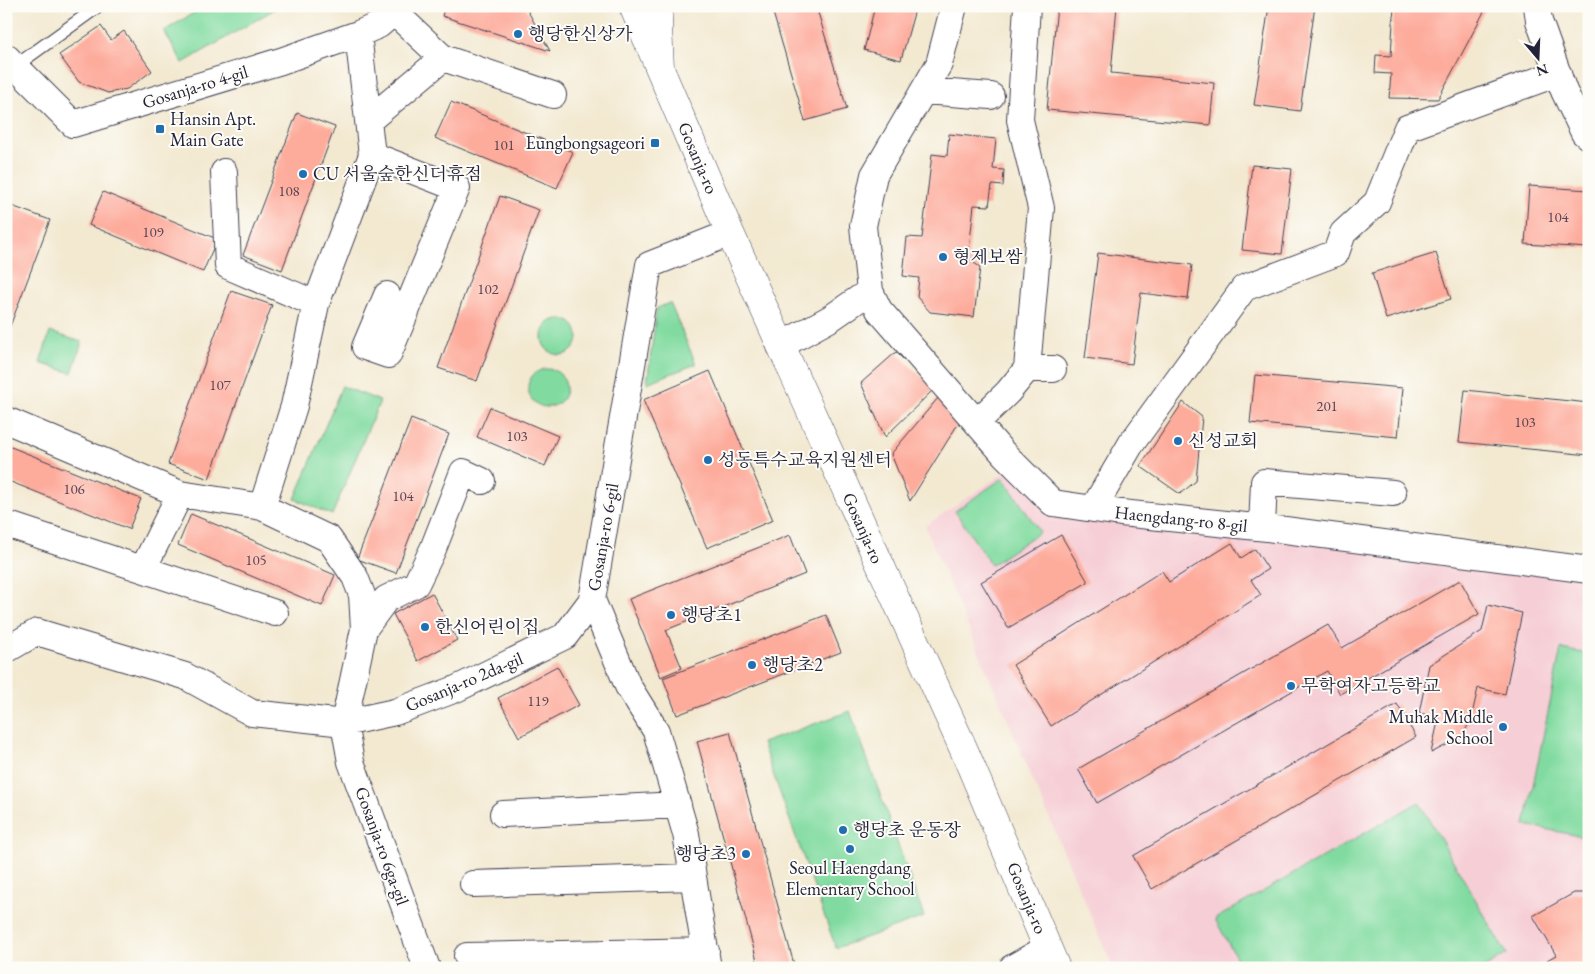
<svg xmlns="http://www.w3.org/2000/svg" width="1595" height="974" viewBox="0 0 1595 974" font-family="'EB Garamond','Noto Serif KR',serif">
<style>
.built{fill:#f6cfd6}
.green{fill:#81dba0;stroke:#527e6e}
.building{fill:#fdab9b}
.lines{fill:none;stroke-linecap:round;stroke-linejoin:round}
.service-casing{stroke:#414052;stroke-width:14}
.minor-casing{stroke:#414052;stroke-width:28}
.secondary-casing{stroke:#414052;stroke-width:29}
.primary-casing{stroke:#414052;stroke-width:29}
.service{stroke:#fff;stroke-width:12}
.minor{stroke:#fff;stroke-width:26}
.secondary{stroke:#fff;stroke-width:28}
.primary{stroke:#fff;stroke-width:28}
.poi-dot{fill:#1f6fb2;stroke:#fdfcf7;stroke-width:2}
.labels{text-anchor:middle;stroke-width:4;stroke-linejoin:round;paint-order:stroke}
.number-label{font-size:15px;fill:#594453}
.poi-label{font-size:18px;fill:#22223b;stroke:#fdfcf7;text-anchor:start}
.street-label{font-size:18px;fill:#22223b;stroke:#fdfcf7}
</style>
<rect width="100%" height="100%" fill="#fdfcf7"/>
<filter id="ink" filterUnits="userSpaceOnUse"><feTurbulence type="fractalNoise" baseFrequency=".02" numOctaves="2"/><feDisplacementMap in="SourceGraphic" scale="10" xChannelSelector="R" yChannelSelector="G"/><feConvolveMatrix kernelMatrix="1 2 1 2 8 2 1 2 1" color-interpolation-filters="sRGB"/></filter>
<filter id="wash" filterUnits="userSpaceOnUse"><feTurbulence type="fractalNoise" baseFrequency=".0096" numOctaves="4" result="noise"/><feDisplacementMap in="SourceGraphic" scale="20" xChannelSelector="R" yChannelSelector="G"/><feGaussianBlur stdDeviation="1.12" result="paint"/><feColorMatrix in="noise" values="0 0 0 0 0 0 0 0 0 0 0 0 0 0 0 0 0 1.4 0 .05"/><feComposite in="paint" operator="in"/></filter>
<g filter="url(#wash)">
<rect width="100%" height="100%" fill="#f3e9d1"/>
<path class="built" d="M1011 468 1049 509 1589 576V968H1113L925 526Z"/>
<path class="green" d="M205 6H280L183 63 164 31Z
M670 303 696 364 647 383 657 308Z
M542 337a18 18 0 1 1 36 0a18 18 0 1 1-36 0Z
M50 332 82 342 72 373 40 363Z
M528 388a19 19 0 1 1 38 0a19 19 0 1 1-38 0Z
M342 386 380 401 332 515 295 499Z
M1003 478 1040 532 991 565 955 511Z
M1561 649 1589 654V838L1525 825Z
M850 711 924 917 836 948 762 743Z
M1419 802 1507 954 1484 968H1242L1215 919Z"/>
<g id="blocks">
<path class="building" d="M445 6H525L550 51 442 16Z
M771 6H816L847 109 805 121Z
M875 6H916L901 60 864 50Z
M1057 6H1117L1111 73 1214 83 1210 125 1047 110Z
M1269 6H1315L1300 111 1254 105Z
M1394 6H1487L1438 99 1389 98 1391 74 1375 73 1376 55 1391 56Z
M101 26 111 40 124 31 152 71 127 89 108 93 79 82 59 55Z
M451 102 573 152 557 188 435 138Z
M297 113 335 127 282 270 243 255Z
M949 134 996 139 993 169 1004 170 1003 186 992 185 989 206 974 205 968 259 980 267 974 317 930 312 917 297 919 278 903 276 907 237 922 238 932 154 947 156Z
M1252 165 1292 169 1282 254 1242 250Z
M1529 186 1589 190V248L1525 244Z
M103 192 217 239 203 272 89 225Z
M500 196 539 210 477 381 438 368Z
M9 205 50 220 6 337V211Z
M1098 253 1192 265 1188 299 1141 293 1132 364 1085 358Z
M1436 253 1451 299 1386 319 1372 273Z
M231 291 272 305 209 479 168 464Z
M896 352 934 389 885 437 861 383Z
M710 371 773 520 707 548 643 400Z
M1255 375 1403 388 1398 437 1250 423Z
M1465 390 1589 403V455L1459 442Z
M938 398 961 419 910 501 891 454Z
M1183 402 1202 417 1196 481 1180 494 1140 466Z
M490 407 558 436 545 466 477 437Z
M411 419 449 434 396 573 357 559Z
M6 445 141 499 129 529 6 480Z
M191 514 335 575 322 606 178 545Z
M790 535 805 574 666 630 682 668 661 677 629 599Z
M1061 535 1088 582 1008 628 981 582Z
M1232 543 1241 558 1255 549 1268 569 1251 580 1261 595 1051 726 1013 665 1162 571 1169 582Z
M1460 580 1479 614 1340 694 1327 671 1097 803 1078 769 1328 625 1342 648Z
M432 593 457 640 418 661 393 614Z
M1488 605 1522 613 1505 694 1478 688 1471 719 1462 737 1431 753 1439 717 1419 713 1429 665 1482 631Z
M826 615 841 652 677 715 663 678Z
M557 666 579 705 519 737 498 698Z
M1397 704 1416 737 1152 889 1133 856Z
M730 732 795 968H759L697 741Z
M1574 893H1589V968H1551L1547 960 1556 955 1533 916Z"/>
</g>
</g>
<g filter="url(#ink)">
<use href="#blocks" fill-opacity="0" stroke="#414052" stroke-width="1"/>
<g class="lines">
<g class="service-casing">
<path id="service" d="M14 67 96 8V6"/>
</g>
<g class="minor-casing">
<path id="minor" d="M1537 6 1539 21 1564 91 1584 133 1589 137
M358 34 372 155 316 304 294 406 262 507 329 539 355 577 362 595 364 629 344 723 351 762 427 968
M6 57 73 124 281 61 358 34 379 25 401 6
M443 58 553 95
M924 91 991 96
M368 121 443 58 394 12
M372 155 457 188 388 355 365 347 387 295
M224 172 228 266 316 304
M870 291 879 310 1004 454 1053 503 1121 513 1285 530 1589 570
M780 346 831 318 870 291 863 226 874 175 939 64 954 6
M1027 369H1053
M6 420 180 494 262 507
M977 422 1008 392 1027 369 1041 208 1020 120 1027 6
M1093 509 1131 444 1244 288 1336 253 1343 233 1377 202 1407 128 1558 73
M6 524 275 613
M1262 527 1264 482 1393 493
M143 569 180 494
M364 629 386 599 416 584 433 549 463 472 482 481
M6 650 37 632 185 676 252 713 344 723 395 712 456 689 565 636 592 600
M503 814 678 805
M473 884 693 877
M467 956 706 951
M708 968 686 834 656 731 628 686 592 600 649 265 730 233
M1012 968 1047 948"/>
</g>
<g class="secondary-casing">
<path id="secondary" d="M659 6 658 26 660 68"/>
</g>
<g class="primary-casing">
<path id="primary" d="M633 6 730 233 964 750 1056 968"/>
</g>
<use href="#service" class="service"/>
<use href="#minor" class="minor"/>
<use href="#secondary" class="secondary"/>
<use href="#primary" class="primary"/>
</g>
</g>
<g class="poi-dot">
<circle cx="518" cy="34" r="5"/>
<rect x="155" y="124" width="10" height="10" rx="2.5"/>
<rect x="650" y="138" width="10" height="10" rx="2.5"/>
<circle cx="303" cy="174" r="5"/>
<circle cx="943" cy="257" r="5"/>
<circle cx="1178" cy="441" r="5"/>
<circle cx="708" cy="460" r="5"/>
<circle cx="671" cy="615" r="5"/>
<circle cx="425" cy="627" r="5"/>
<circle cx="752" cy="665" r="5"/>
<circle cx="1291" cy="686" r="5"/>
<circle cx="1503" cy="727" r="5"/>
<circle cx="843" cy="830" r="5"/>
<circle cx="850" cy="849" r="5"/>
<circle cx="746" cy="854" r="5"/>
</g>
<g class="labels">
<g class="number-label">
<text x="504" y="150">101</text>
<text x="289" y="196">108</text>
<text x="1558" y="222">104</text>
<text x="153" y="237">109</text>
<text x="488" y="294">102</text>
<text x="220" y="390">107</text>
<text x="1327" y="411">201</text>
<text x="1525" y="427">103</text>
<text x="517" y="441">103</text>
<text x="74" y="494">106</text>
<text x="403" y="501">104</text>
<text x="256" y="565">105</text>
<text x="538" y="706">119</text>
</g>
<g class="poi-label">
<text x="528" y="40">행당한신상가</text>
<text x="170" y="125">Hansin Apt.<tspan x="170" dy="21">Main Gate</tspan></text>
<text x="645" y="149" text-anchor="end">Eungbongsageori</text>
<text x="313" y="180">CU 서울숲한신더휴점</text>
<text x="953" y="263">형제보쌈</text>
<text x="1188" y="447">신성교회</text>
<text x="718" y="466">성동특수교육지원센터</text>
<text x="681" y="621">행당초1</text>
<text x="435" y="633">한신어린이집</text>
<text x="762" y="671">행당초2</text>
<text x="1301" y="692">무학여자고등학교</text>
<text x="1493" y="723" text-anchor="end">Muhak Middle<tspan x="1493" dy="21">School</tspan></text>
<text x="853" y="836">행당초 운동장</text>
<text x="736" y="860" text-anchor="end">행당초3</text>
<text x="850" y="874" text-anchor="middle">Seoul Haengdang<tspan x="850" dy="21">Elementary School</tspan></text>
</g>
<g class="street-label">
<text transform="translate(195 87) rotate(-17)" y="6">Gosanja-ro 4-gil</text>
<text transform="translate(698 158) rotate(67)" y="6">Gosanja-ro</text>
<text transform="translate(1181 519) rotate(6)" y="6">Haengdang-ro 8-gil</text>
<text transform="translate(863 528) rotate(66)" y="6">Gosanja-ro</text>
<text transform="translate(603 537) rotate(-80)" y="6">Gosanja-ro 6-gil</text>
<text transform="translate(464 682) rotate(-23)" y="6">Gosanja-ro 2da-gil</text>
<text transform="translate(382 846) rotate(70)" y="6">Gosanja-ro 6ga-gil</text>
<text transform="translate(1027 898) rotate(67)" y="6">Gosanja-ro</text>
</g>
</g>
<rect width="1595" height="974" fill="none" stroke="#fdfcf7" stroke-width="25"/>
<g transform="translate(1538 58) rotate(161)" stroke="#fdfcf7" stroke-width="4" paint-order="stroke">
<path d="M0-4L9 19L0 12L-9 19Z" fill="#22223b"/>
<text y="-8" font-size="14" font-weight="bold" text-anchor="middle" fill="#22223b">N</text>
</g>
</svg>
